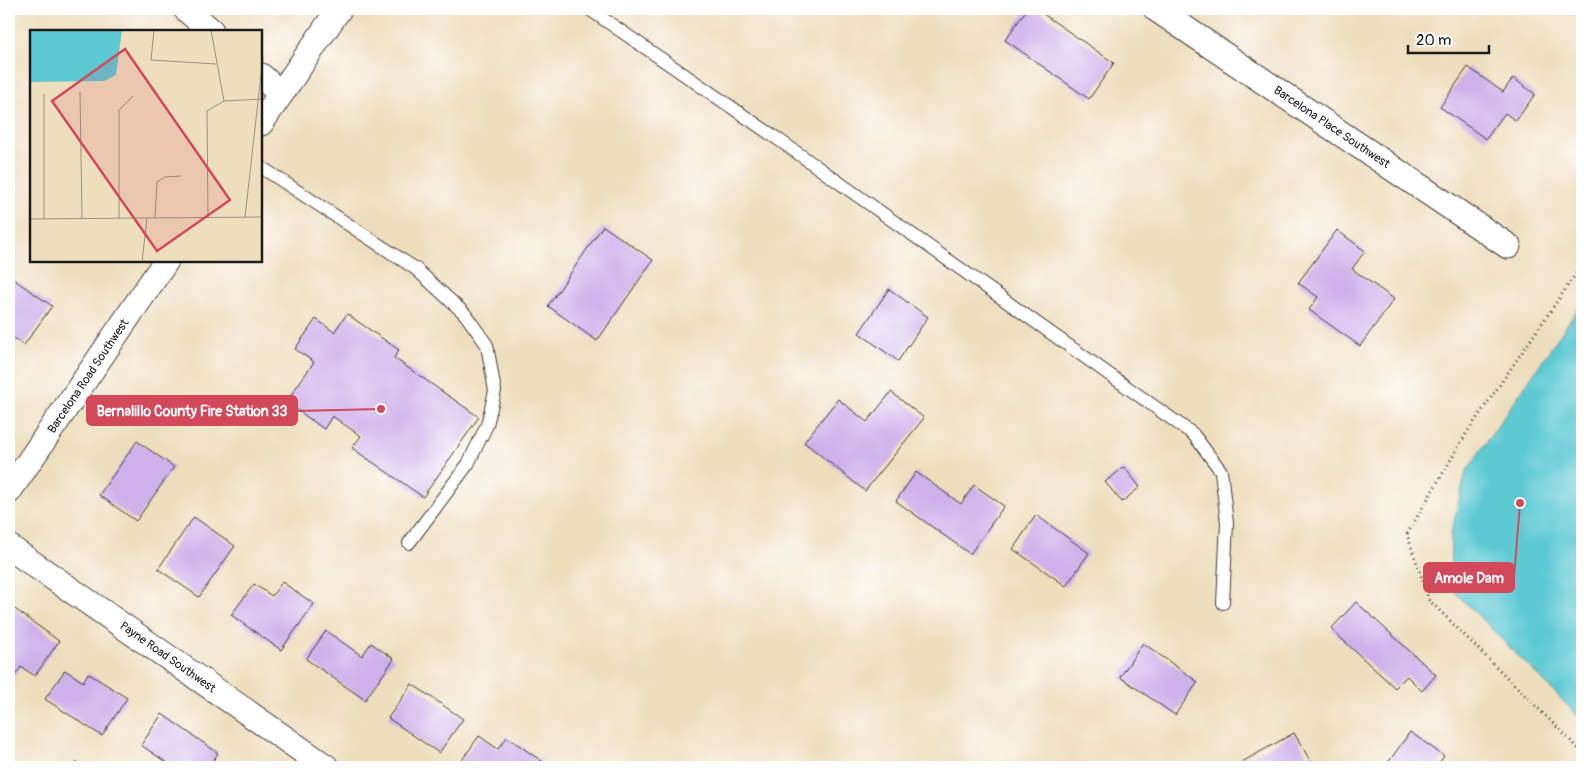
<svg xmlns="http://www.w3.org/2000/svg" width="1591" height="776" viewBox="0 0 1591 776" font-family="Pangolin,sans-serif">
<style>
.water{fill:#5cc9d3;stroke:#3c7278}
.building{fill:#cdb1ea}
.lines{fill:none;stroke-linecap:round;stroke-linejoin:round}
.lane-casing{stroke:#3c3934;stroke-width:14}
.street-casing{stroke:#3c3934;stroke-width:27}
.path{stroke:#3c3934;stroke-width:3;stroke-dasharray:1 4;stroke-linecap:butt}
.lane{stroke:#fff;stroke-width:12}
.street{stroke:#fff;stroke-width:25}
.labels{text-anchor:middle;stroke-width:4;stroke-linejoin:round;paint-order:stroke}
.street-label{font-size:12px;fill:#1c1c1c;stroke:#fff}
.inset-road{fill:none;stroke:#9a907d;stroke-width:1}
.view{fill:#d1495b;fill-opacity:0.15;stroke:#d1495b;stroke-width:2.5}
.inset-edge{fill:none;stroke:#1c1c1c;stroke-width:2.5}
.leader{fill:none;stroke:#d1495b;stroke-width:2}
.callout-dot{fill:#d1495b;stroke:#fff;stroke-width:2}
.callout{fill:#d1495b;stroke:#d1495b;stroke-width:2}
.callout-label{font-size:14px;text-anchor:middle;font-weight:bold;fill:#fff}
</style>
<rect width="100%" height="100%" fill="#fff"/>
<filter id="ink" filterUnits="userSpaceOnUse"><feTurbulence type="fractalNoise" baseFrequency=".02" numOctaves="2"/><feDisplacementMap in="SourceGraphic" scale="10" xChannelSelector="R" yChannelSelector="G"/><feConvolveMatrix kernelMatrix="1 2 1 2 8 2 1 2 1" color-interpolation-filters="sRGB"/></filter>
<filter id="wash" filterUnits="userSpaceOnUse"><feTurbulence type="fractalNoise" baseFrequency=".0096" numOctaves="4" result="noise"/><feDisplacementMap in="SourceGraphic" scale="20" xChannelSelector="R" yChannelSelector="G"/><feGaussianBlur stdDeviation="1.12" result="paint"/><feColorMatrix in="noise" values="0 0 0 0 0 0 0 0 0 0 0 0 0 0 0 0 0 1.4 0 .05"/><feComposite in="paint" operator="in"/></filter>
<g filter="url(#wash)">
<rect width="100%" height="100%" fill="#eedebe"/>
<path class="water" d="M1582 303V720L1450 587 1451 533 1466 472Z"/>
<g id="blocks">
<path class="building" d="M1027 9H1036L1114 63 1089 99 1005 40Z
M1468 67 1503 92 1513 78 1535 94 1516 121 1505 113 1486 139 1440 107Z
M603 226 653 260 597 341 548 306Z
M1337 230 1365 251 1352 269 1394 299 1360 346 1309 310 1318 297 1298 283Z
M9 276 52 306 24 345 9 335Z
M889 289 928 317 898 361 859 333Z
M347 314 399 350 394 358 479 417 423 497 352 448 361 436 332 416 324 429 286 402 314 362 295 349 316 319 334 332Z
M891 392 924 418 865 491 804 442 838 399 867 422Z
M137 441 174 467 136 521 99 495Z
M1124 467 1140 487 1122 502 1105 482Z
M916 472 961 504 974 485 1004 506 970 554 896 501Z
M1036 515 1089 553 1066 586 1013 549Z
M194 517 235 546 199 597 158 569Z
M282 582 314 604 281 650 231 615 254 584 272 596Z
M1356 602 1436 675 1422 691 1407 676 1395 688 1331 629Z
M12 607 59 641 35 676 21 667 9 684V612Z
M326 631 362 656 371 643 394 659 365 700 306 659Z
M1143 643 1198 682 1175 715 1120 677Z
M65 670 83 682 88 673 127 698 102 736 45 699Z
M412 684 463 719 439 753 388 718Z
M162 714 218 753 209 767H173L141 745Z
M1410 732 1444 756 1436 767H1385Z
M1294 733 1314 767H1233Z
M479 736 498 749 507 737 543 762 540 767H466L460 763Z
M77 762 84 767H73Z"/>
</g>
</g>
<g filter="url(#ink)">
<use href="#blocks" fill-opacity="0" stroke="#3c3934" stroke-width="1"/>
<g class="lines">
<g class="lane-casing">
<path id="lane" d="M589 9 782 142 1193 434 1221 471 1227 523 1223 603
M261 167 416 269 465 314 487 345 495 391 487 425 468 464 409 543"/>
</g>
<g class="street-casing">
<path id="street" d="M186 9 211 31
M1156 9 1508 246
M261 76 281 94
M261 123 339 9
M9 491 166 261
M9 547 326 767"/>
</g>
<path class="path" d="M1582 265 1466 434 1407 534 1429 600 1582 752"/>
<use href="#lane" class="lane"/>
<use href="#street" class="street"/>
</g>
</g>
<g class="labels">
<g class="street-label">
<text transform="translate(1332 127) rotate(34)" y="4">Barcelona Place Southwest</text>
<text transform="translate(88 376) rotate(-56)" y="4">Barcelona Road Southwest</text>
<text transform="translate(168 657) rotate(35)" y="4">Payne Road Southwest</text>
</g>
</g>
<g transform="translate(30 30)">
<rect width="232" height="232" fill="#eedebe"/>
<path d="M0 0H92L86 45 74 51 0 52Z" fill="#5cc9d3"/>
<path class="inset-road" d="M124 0 121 30 186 34M181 0 194 71M50 62 52 189M215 187 233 27M89 188V80L103 66M125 188 127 152 135 147 151 146M178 188 177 81 194 71 233 69M0 189 233 187M14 189V64M112 232 117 188"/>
<path class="view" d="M95 19 200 170 127 221 22 71Z"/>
<rect width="232" height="232" class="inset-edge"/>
</g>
<path class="leader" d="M381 409L297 411M1520 503L1514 578"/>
<g class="callout-dot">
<circle cx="381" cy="409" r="5"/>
<circle cx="1520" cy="503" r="5"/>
</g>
<g class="callout">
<rect x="87" y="396" width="210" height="29" rx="5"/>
<rect x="1424" y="563" width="90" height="29" rx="5"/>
</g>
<g class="callout-label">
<text x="192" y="416">Bernalillo County Fire Station 33</text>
<text x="1469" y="583">Amole Dam</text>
</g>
<rect width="1591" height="776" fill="none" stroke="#fff" stroke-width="30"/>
<path d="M1408 45v8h81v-8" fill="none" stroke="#1c1c1c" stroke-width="2.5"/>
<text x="1416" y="45" font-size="15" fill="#1c1c1c" stroke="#ffffff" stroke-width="4" paint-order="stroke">20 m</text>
</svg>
